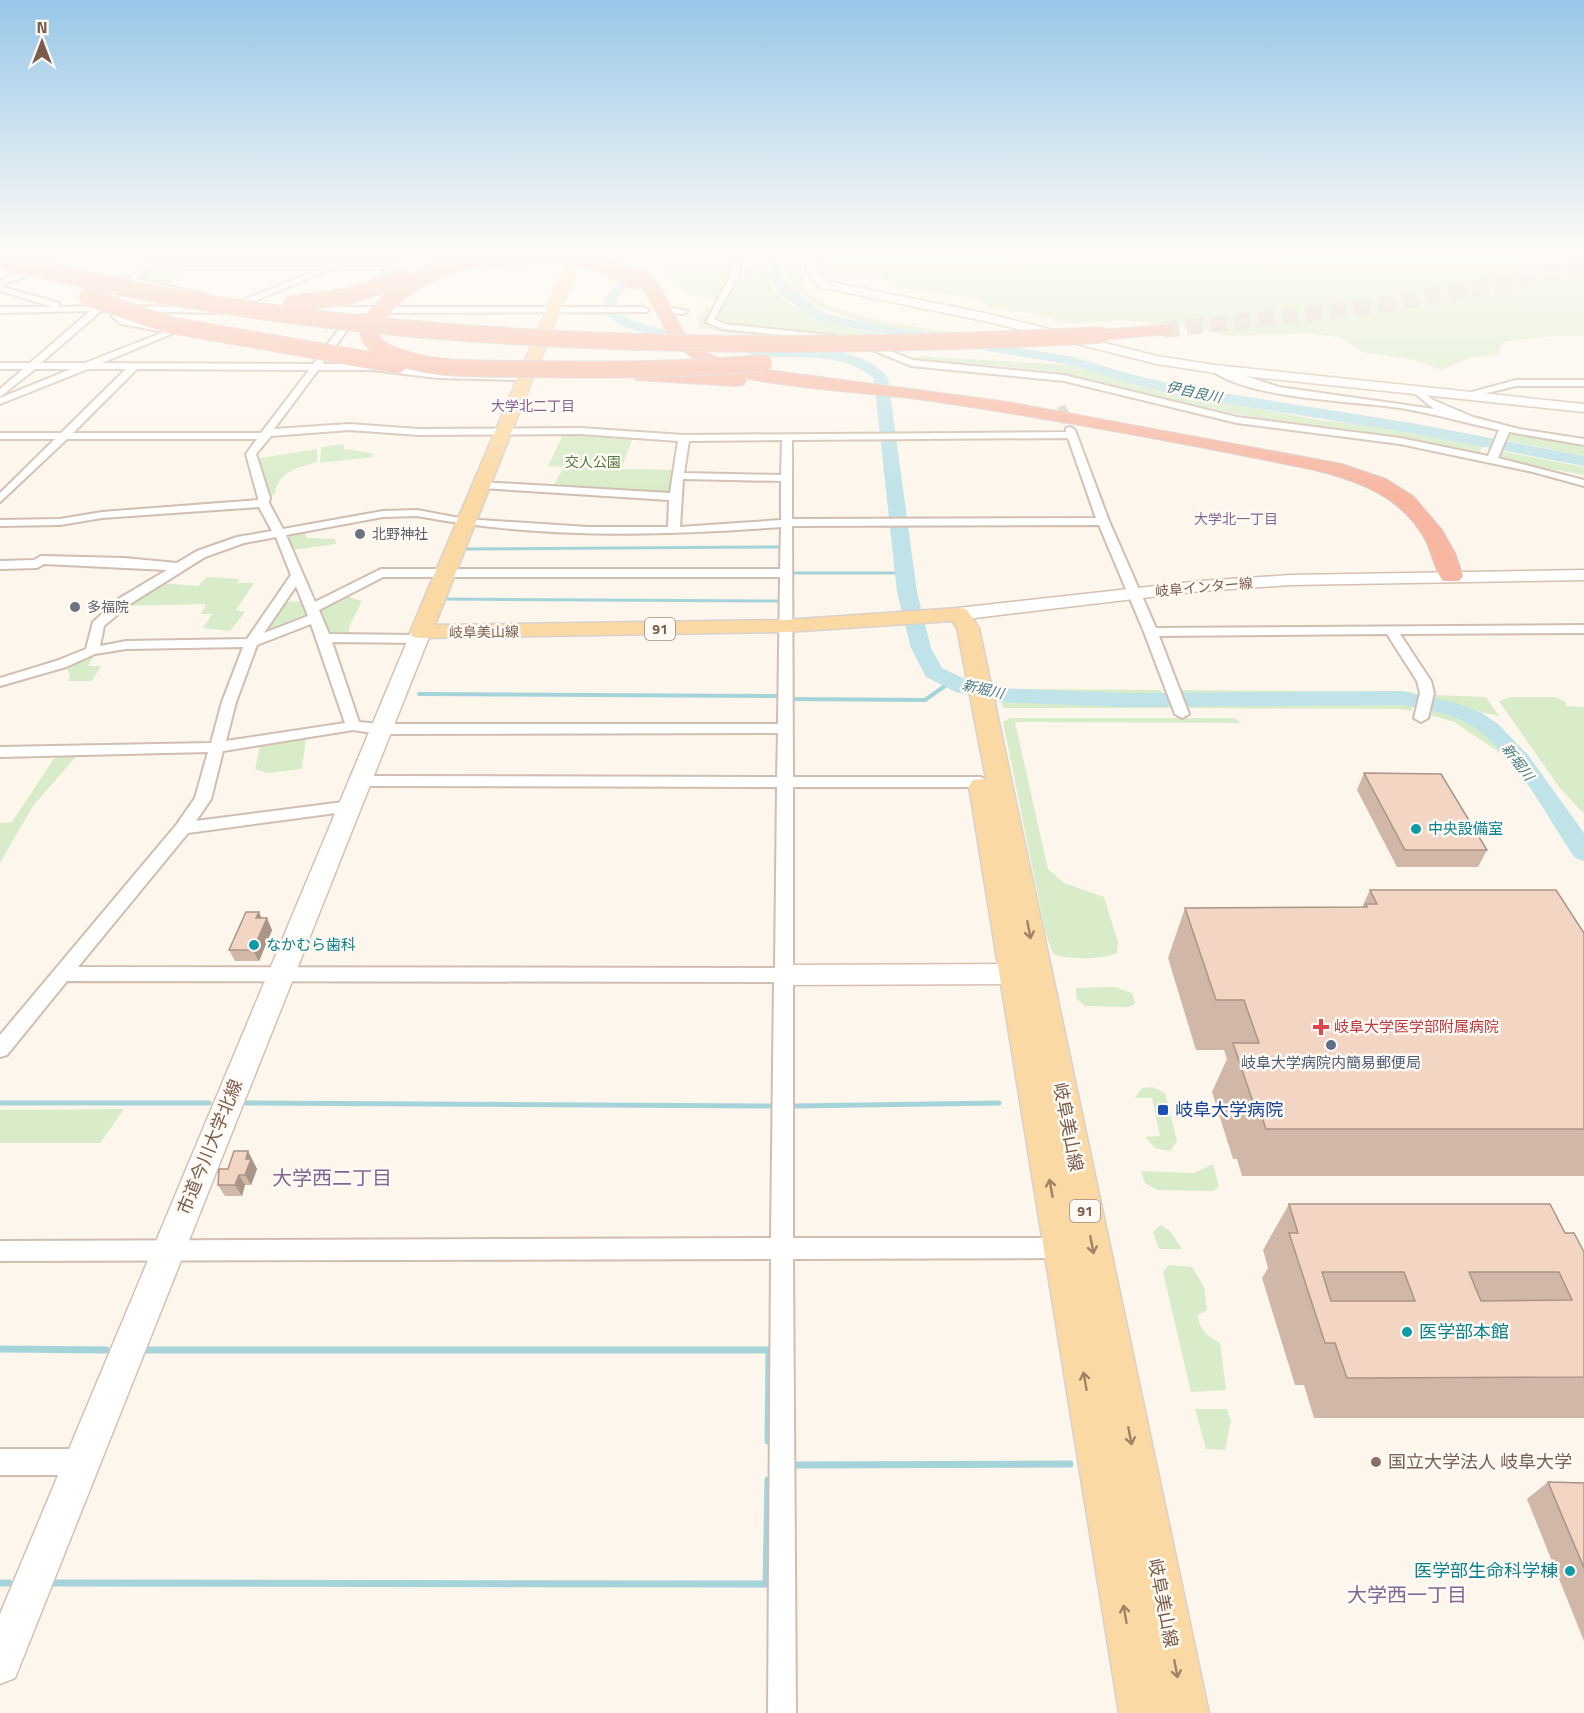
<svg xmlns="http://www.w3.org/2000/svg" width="1584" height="1713" viewBox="0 0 1584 1713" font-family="'Titillium Web','Noto Sans JP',sans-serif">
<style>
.green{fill:#d8ecc9}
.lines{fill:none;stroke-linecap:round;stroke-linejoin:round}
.stream-far3{stroke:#a5d3da;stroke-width:3}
.stream-far2{stroke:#a5d3da;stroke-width:4}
.stream-far1{stroke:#a5d3da;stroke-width:5}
.stream{stroke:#a5d3da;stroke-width:7}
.river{fill:#bfe3e8;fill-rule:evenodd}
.street-tunnel-far1{stroke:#dcd0c4;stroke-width:9;stroke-dasharray:9 4.5;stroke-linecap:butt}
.street-tunnel{stroke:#dcd0c4;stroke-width:11;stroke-dasharray:11 6;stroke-linecap:butt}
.highway-tunnel{stroke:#dcd0c4;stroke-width:16;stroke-dasharray:16 8;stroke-linecap:butt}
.street-casing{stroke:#d1beb0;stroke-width:4}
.secondary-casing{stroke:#d6c0b0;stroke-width:3}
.primary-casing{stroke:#dad1cd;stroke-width:3}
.highway-casing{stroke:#dad1cd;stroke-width:2}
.street{fill:#fff;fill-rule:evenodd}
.secondary{fill:#fff;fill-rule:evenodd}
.primary{fill:#fbd9a5;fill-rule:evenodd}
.highway{fill:#f7b7a3;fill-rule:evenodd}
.highway-bridge-casing{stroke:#dad1cd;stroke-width:18;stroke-linecap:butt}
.highway-bridge{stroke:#f7b7a3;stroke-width:16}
.wall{fill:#d1b7a8}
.shaded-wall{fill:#aa9588}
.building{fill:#f3d5c3;stroke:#aa9588;stroke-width:1.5;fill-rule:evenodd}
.oneway{stroke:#a18267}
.worship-dot{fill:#6b7280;stroke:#fffaf3;stroke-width:2}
.culture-dot{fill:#0f9aa8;stroke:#fffaf3;stroke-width:2}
.health-dot{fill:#e0444e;stroke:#fffaf3;stroke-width:2}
.service-dot{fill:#5c6f8a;stroke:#fffaf3;stroke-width:2}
.transit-dot{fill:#1a4fb4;stroke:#fffaf3;stroke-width:2}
.education-dot{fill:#8d6e63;stroke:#fffaf3;stroke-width:2}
.labels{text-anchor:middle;stroke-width:5;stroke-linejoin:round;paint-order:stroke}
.far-water-label{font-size:14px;font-style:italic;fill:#437c86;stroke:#fffaf3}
.far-neighbourhood-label{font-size:14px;fill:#846695;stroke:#fffaf3}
.far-park-label{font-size:14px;fill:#537a41;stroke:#fffaf3}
.far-worship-label{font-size:14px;fill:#5b616d;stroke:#fffaf3;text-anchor:start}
.far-street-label{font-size:14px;fill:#7a5c4d;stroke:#fffaf3}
.shield{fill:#fffaf3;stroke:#a28b7f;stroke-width:1.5}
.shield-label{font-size:14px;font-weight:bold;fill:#7a5c4d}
.culture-label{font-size:15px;fill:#0d838f;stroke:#fffaf3;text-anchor:start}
.health-label{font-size:15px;fill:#be3a42;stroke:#fffaf3;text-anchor:start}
.service-label{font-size:15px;fill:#4e5e75;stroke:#fffaf3}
.near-transit-label{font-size:18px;fill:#164399;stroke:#fffaf3;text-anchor:start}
.near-street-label{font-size:18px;fill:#7a5c4d;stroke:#fffaf3}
.near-culture-label{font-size:18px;fill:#0d838f;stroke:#fffaf3;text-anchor:start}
.near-education-label{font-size:18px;fill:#785e54;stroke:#fffaf3;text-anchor:start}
.near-neighbourhood-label{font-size:20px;fill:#846695;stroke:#fffaf3}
</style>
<rect width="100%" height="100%" fill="#fdf6ec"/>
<path class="green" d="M753 252H769C747 319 873 331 915 341L817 334 812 339 732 334 700 327 697 319 707 306H722L742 279Z
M784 252H807L801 275 804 281 803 285C820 314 898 324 929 329 938 330 953 331 959 335 897 329 834 326 786 283L788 259Z
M818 252H1584V336H1555L1508 341 1503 342 1498 355 1469 358 1442 370 1411 359 1361 352 1343 338 1309 333 1232 336 1191 327 1122 320 1070 324 1031 313 990 308 980 299 896 287C871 265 849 280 820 275L818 274 816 256Z
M190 264 168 285 136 279 152 265Z
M673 268 730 271 718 299 689 296 667 271Z
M918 356 1071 365 1189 395 1254 408 1319 420 1405 429 1484 445 1479 454 1383 435 1295 425 1192 405 1050 371 928 360 916 358Z
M1507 431 1584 446V456L1505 440Z
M564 433 633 438 621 469 675 470 670 495 552 488 564 467 548 466Z
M344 444V449L372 453 373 457 320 463 321 447Z
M317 449V462C297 468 278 471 275 494L268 497 254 459Z
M1501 451 1584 467V475L1499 460Z
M304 532 307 538 335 539 336 544 293 550 288 535Z
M207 577 240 579 237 583H254L236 610 245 612 230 631 203 628 212 614H201L206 604 123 606 161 583 198 586Z
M342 595 362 601 349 627 350 635 325 633 317 608Z
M302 601 310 614 306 619 258 638 283 602Z
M96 653 88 666H101L92 681H68L70 675 66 667Z
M999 689 1162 690 1161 697 1000 694Z
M1180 690 1415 692 1399 696H1183Z
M1435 695 1486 697 1499 716 1473 710 1480 728 1513 753 1505 756 1454 722 1431 715Z
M1511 697H1555L1566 702V706L1584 707V814L1559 787 1499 701Z
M998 698 1167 703 1169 708H1004Z
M1403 700 1414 703 1411 711 1400 709 1188 708 1185 701Z
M1010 718H1234L1241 723 1015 722 1048 869 1064 883 1104 897 1118 942 1117 953C1100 960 1071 960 1053 954L1045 931 1003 722Z
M306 738 302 769 268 773 255 769 260 746Z
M79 753 33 806 0 863V823L12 822 57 754Z
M1115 987 1132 993 1135 1004 1128 1007 1085 1006 1076 998V988Z
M1153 1087 1165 1093 1177 1141 1170 1151 1155 1148 1145 1137 1160 1136 1152 1098H1135L1142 1088Z
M124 1109 100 1143H0V1110Z
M1213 1164 1219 1187 1213 1191 1157 1190 1145 1183 1141 1171 1194 1173Z
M1160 1225 1170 1231 1182 1249H1159L1153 1232Z
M1169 1265 1192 1267 1204 1287 1207 1310 1198 1315C1199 1330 1207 1336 1220 1343L1226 1390 1191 1392 1163 1272Z
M1195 1409H1227L1231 1420 1225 1450 1206 1449Z"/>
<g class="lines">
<path class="stream-far3" d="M463 549 780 547 781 563
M788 573H906
M441 599 780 601V598"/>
<path class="stream-far2" d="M419 694 782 696
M789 699 925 700 952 681"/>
<path class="stream-far1" d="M0 1103H209
M246 1103 774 1106
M794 1106 999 1103"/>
<path class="stream" d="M0 1349 106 1350
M147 1350H769L768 1441
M797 1465 1070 1464
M0 1583H9
M53 1583 766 1584 768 1480"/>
<path class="river" d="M629 252H641L629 283 618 297 616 310 631 320 698 340V346H688L621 326 605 315 603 301 616 283Z
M772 252H784L781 276 789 287 825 313 856 321 1074 357 1134 375 1191 388 1412 423 1584 456V466L1412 433 1191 398 1125 382 1072 365 856 329 815 319 779 293 769 276Z
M750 346C790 347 862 343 888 378L917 592 931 648 942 668 971 682 1000 688 1123 693 1403 691 1456 703 1482 713 1498 724 1528 755 1584 833V861L1575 858C1544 813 1515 750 1465 722 1446 712 1424 709 1403 705L1123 707 1000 702 956 692 926 677 911 648 897 592 874 379C838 346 788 364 745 353L743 350Z"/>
<path class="street-tunnel-far1" d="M1061 406 1064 413"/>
<path class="street-tunnel" d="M1063 412 1070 430"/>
<path class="highway-tunnel" d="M1163 330 1391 304 1584 268"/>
<g class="street-casing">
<path id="street" d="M399 252H407L375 294 368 292 389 265H340L229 312 226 307 331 265H153L137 279 208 295 204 298 133 283 107 306 214 307 218 310 214 313 126 311 121 316 127 320 172 329 189 322 193 325 102 363 313 364 351 313 294 312 293 310 297 307H644L648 310 647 312 360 313 322 364H372L437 372 524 374 529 377 524 380 437 378 372 370H318L274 429 349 424 419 429 580 428 684 435 1066 432V428L1070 427 1075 430 1109 521 1156 628 1584 625V633L1400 634 1431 681 1434 693 1428 718 1421 722 1414 718 1420 693 1417 681 1387 634 1159 636 1189 714 1182 718 1175 714 1144 632 1099 525 792 526 793 777H981L989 782 981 787H793V1238H1062L1070 1241 1073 1248 1070 1255 1062 1258 793 1259 796 1713H768L771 1259 0 1261V1241L771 1238 774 982 67 981 7 1055 0 1057V1035L177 824 195 798 208 752 0 757V747L211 743 222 702 243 647 126 649 95 654 66 667 0 686V678L56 661 86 649 93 622 120 598 167 570 44 564 37 568 0 569V561L34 560 41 556 124 558 177 563 197 551 237 537 272 531 259 507 102 518 60 525 0 526V520L60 519 102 512 258 500V498L246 454 257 439H67L0 502V493L55 439H0V433H61L126 369H88L0 404V398L71 369H35L0 397V389L23 369H0V363H30L90 311 0 313V307H53L0 291V286L59 303V307L96 306 125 282 121 281V277L129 278 151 261H392ZM101 311H116L112 316 121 324 164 332 85 363H41ZM137 369 309 370 261 433H73ZM349 430 419 435 580 434 678 441 670 493 481 482 475 485 481 488 669 500 668 527H588L465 519 417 510 383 511 283 529 269 503 270 498 256 454 271 436ZM1068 438 1096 518 792 519V440ZM782 440 781 475 684 473 689 441ZM683 479 781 481V520L680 527ZM417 516C538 539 659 536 781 527L780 569H381L315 602 286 535 383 517ZM276 537 291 575 247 639 126 641 100 646 104 626 130 604 205 557 244 543ZM383 577H780L778 724H380L359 722 332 642 418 643 425 639 418 635 329 634 319 610ZM296 586 308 616 264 633ZM311 624 345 723 226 741 236 702 257 645ZM353 730 380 734 778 733 777 777 361 776 353 781 361 786 777 787 775 968 78 967 188 833 351 811 359 806 351 801 196 821 211 799 223 751Z
M735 252H743L738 277 714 319 724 324 837 336 840 337V341L722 329 706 322 730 277Z
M45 265 52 267 0 285V280Z
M673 308 688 311 684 314 670 313V309Z
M866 341 913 360 1064 375 1237 417 1400 438 1488 456 1499 430C1466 423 1435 414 1401 408 1354 401 1245 399 1210 369L1218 367 1279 387 1434 409 1414 393V389L1417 388 1433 400 1473 417 1519 429 1584 439V445L1509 432 1498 458 1584 480V486L1533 472 1400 444 1237 423 1064 381 911 366 863 346 861 344Z
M1516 380H1584V386H1516L1483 394 1484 397 1479 400 1472 392Z
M0 1449H83L92 1453 96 1462 92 1471 83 1475H0Z"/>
</g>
<g class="secondary-casing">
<path id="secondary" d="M807 252H819L817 271 827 281 989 314 1157 356 1215 365 1584 404V412L1215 373 1157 364 989 322 819 287 806 271Z
M1584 570V580L1291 585 1201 591 958 620 949 614 958 608 1201 581 1291 575Z
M421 626 431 632 21 1663 15 1678 0 1684V1614L411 632Z
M1032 964 1041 967 1045 974 1041 981 1032 984 785 985 776 982 772 975 776 968 785 965Z"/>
</g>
<g class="primary-casing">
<path id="primary" d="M571 252H583L435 625 785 620 958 608 966 609 979 628 1209 1713H1119L969 786 973 780 986 779 957 628 952 621 785 632 421 638 413 637 410 632Z"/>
</g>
<g class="highway-casing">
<path id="highway" d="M641 268C661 273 674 321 687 337 702 354 724 361 745 367L1008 402 1342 464 1386 479 1413 496 1442 530 1455 553 1463 576 1459 581H1443C1434 569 1432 552 1425 539 1400 495 1357 480 1310 469 1183 443 1054 419 925 400 864 392 803 390 744 378L746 381 743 385 737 386 636 380 633 376 636 372 642 371 735 375C660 353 672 328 633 273Z
M1163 325 1169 326 1171 330 1169 334 1101 340 1092 335 1101 330Z"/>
</g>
<use href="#street" class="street"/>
<use href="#secondary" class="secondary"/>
<use href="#primary" class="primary"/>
<use href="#highway" class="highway"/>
<g class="highway-bridge-casing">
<path id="highway-bridge" d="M511 252C453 260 400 277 367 328 369 339 376 347 386 352 428 372 481 368 526 369 606 370 685 370 764 363
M491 259C543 253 591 251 636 282
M4 260C138 296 275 316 414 329 643 349 872 347 1101 335
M87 297 170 325 398 365
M291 304 350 296 403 278"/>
</g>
<use href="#highway-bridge" class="highway-bridge"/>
</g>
<path class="wall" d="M1364 773 1487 850 1478 867H1397L1357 790Z
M1370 890 1584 933V1176H1242L1237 1159H1233L1212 1092 1227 1059 1224 1050H1196L1168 958 1185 908 1362 907Z
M262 918 272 930 259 961H235L229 950Z
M254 1162V1163L257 1169 251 1185H245L242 1196H225L218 1185 228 1169Z
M1289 1204 1565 1233 1584 1252V1418H1314L1304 1385H1295L1262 1278 1268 1268 1263 1250Z
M1548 1482 1584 1483V1641L1527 1499Z"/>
<path class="shaded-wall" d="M259 912 264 923 256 918Z
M267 918 272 930 259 961 253 950Z
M248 1151 257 1169 251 1185 245 1175 246 1159Z
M239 1175 245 1185 242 1196 235 1185Z"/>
<path class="building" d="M1364 773 1441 774 1487 850H1405Z
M1370 890H1556L1584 933V1129H1266L1260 1111H1256L1233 1043H1259L1244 1000H1216L1185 908 1367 907 1366 904H1377Z
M246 912H259L256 918H267L253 950H229Z
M234 1151H248L246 1159H251L245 1175H239L235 1185H218L219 1169H228Z
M1289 1204H1550L1565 1233H1574L1584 1252V1377L1347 1378 1335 1343H1325L1289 1233H1298ZM1322 1272H1404L1415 1301H1331ZM1469 1272H1559L1572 1300 1481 1301Z
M1548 1482 1584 1483V1568Z"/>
<defs><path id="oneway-shaft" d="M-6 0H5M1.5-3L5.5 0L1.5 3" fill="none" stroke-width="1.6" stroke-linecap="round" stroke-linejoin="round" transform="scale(1.5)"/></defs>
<g class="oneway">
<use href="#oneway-shaft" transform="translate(1029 930) rotate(79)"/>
<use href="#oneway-shaft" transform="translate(1051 1188) rotate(-100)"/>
<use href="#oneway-shaft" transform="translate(1092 1245) rotate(79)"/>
<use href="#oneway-shaft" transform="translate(1085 1381) rotate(-100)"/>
<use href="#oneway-shaft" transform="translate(1130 1436) rotate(79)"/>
<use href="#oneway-shaft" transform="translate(1125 1614) rotate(-100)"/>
<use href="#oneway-shaft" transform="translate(1176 1669) rotate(79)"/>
</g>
<linearGradient id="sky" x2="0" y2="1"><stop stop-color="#97c7e8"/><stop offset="0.51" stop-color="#fefbf6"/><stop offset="1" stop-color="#fefbf6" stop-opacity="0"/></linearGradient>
<rect width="1584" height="492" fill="url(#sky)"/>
<g class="worship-dot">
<circle cx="360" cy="534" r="6"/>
<circle cx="75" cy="607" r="6"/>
</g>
<g class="culture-dot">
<circle cx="1416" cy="829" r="6"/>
<circle cx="254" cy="945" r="6"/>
<circle cx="1407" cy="1332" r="6"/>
<circle cx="1570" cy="1571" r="6"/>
</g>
<path class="health-dot" d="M1318 1018h6v6h6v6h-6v6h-6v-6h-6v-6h6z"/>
<circle class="service-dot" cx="1331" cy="1045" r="6"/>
<rect class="transit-dot" x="1157" y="1104" width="12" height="12" rx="3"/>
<circle class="education-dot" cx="1376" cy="1462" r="6"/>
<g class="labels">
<g class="far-water-label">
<text transform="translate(1194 392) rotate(12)" y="5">伊自良川</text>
<text transform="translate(983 689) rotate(13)" y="5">新堀川</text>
<text transform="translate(1518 762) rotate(53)" y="5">新堀川</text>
</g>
<g class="far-neighbourhood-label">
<text x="533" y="411">大学北二丁目</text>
<text x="1236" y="524">大学北一丁目</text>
</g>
<g class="far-park-label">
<text x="593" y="467">交人公園</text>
</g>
<g class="far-worship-label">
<text x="372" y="539">北野神社</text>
<text x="87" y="612">多福院</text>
</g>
<g class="far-street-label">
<text transform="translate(1204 587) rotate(-5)" y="5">岐阜インター線</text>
<text transform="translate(484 632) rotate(-1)" y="5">岐阜美山線</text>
</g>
<g class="shield">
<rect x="645" y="618" width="30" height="22" rx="4.5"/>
<rect x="1070" y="1200" width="30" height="22" rx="4.5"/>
</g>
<g class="shield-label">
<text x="660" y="634">91</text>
<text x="1085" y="1216">91</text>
</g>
<g class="culture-label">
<text x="1428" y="834">中央設備室</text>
<text x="266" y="950">なかむら歯科</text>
</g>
<g class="health-label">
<text x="1334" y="1032">岐阜大学医学部附属病院</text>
</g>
<g class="service-label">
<text x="1331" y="1068">岐阜大学病院内簡易郵便局</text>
</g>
<g class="near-transit-label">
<text x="1175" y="1116">岐阜大学病院</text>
</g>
<g class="near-street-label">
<text transform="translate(1068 1127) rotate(79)" y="6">岐阜美山線</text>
<text transform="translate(210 1147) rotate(-68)" y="6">市道今川大学北線</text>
<text transform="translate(1163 1603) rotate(79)" y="6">岐阜美山線</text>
</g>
<g class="near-culture-label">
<text x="1419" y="1338">医学部本館</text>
<text x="1558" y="1577" text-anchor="end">医学部生命科学棟</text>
</g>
<g class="near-education-label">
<text x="1388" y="1468">国立大学法人 岐阜大学</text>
</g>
<g class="near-neighbourhood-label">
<text x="332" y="1185">大学西二丁目</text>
<text x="1407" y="1602">大学西一丁目</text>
</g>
</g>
<g transform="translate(42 42)" stroke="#fffaf3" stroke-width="4.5" paint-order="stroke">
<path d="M0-4.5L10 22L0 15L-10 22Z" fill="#7a5c4d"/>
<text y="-9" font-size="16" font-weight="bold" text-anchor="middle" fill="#7a5c4d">N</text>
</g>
</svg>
